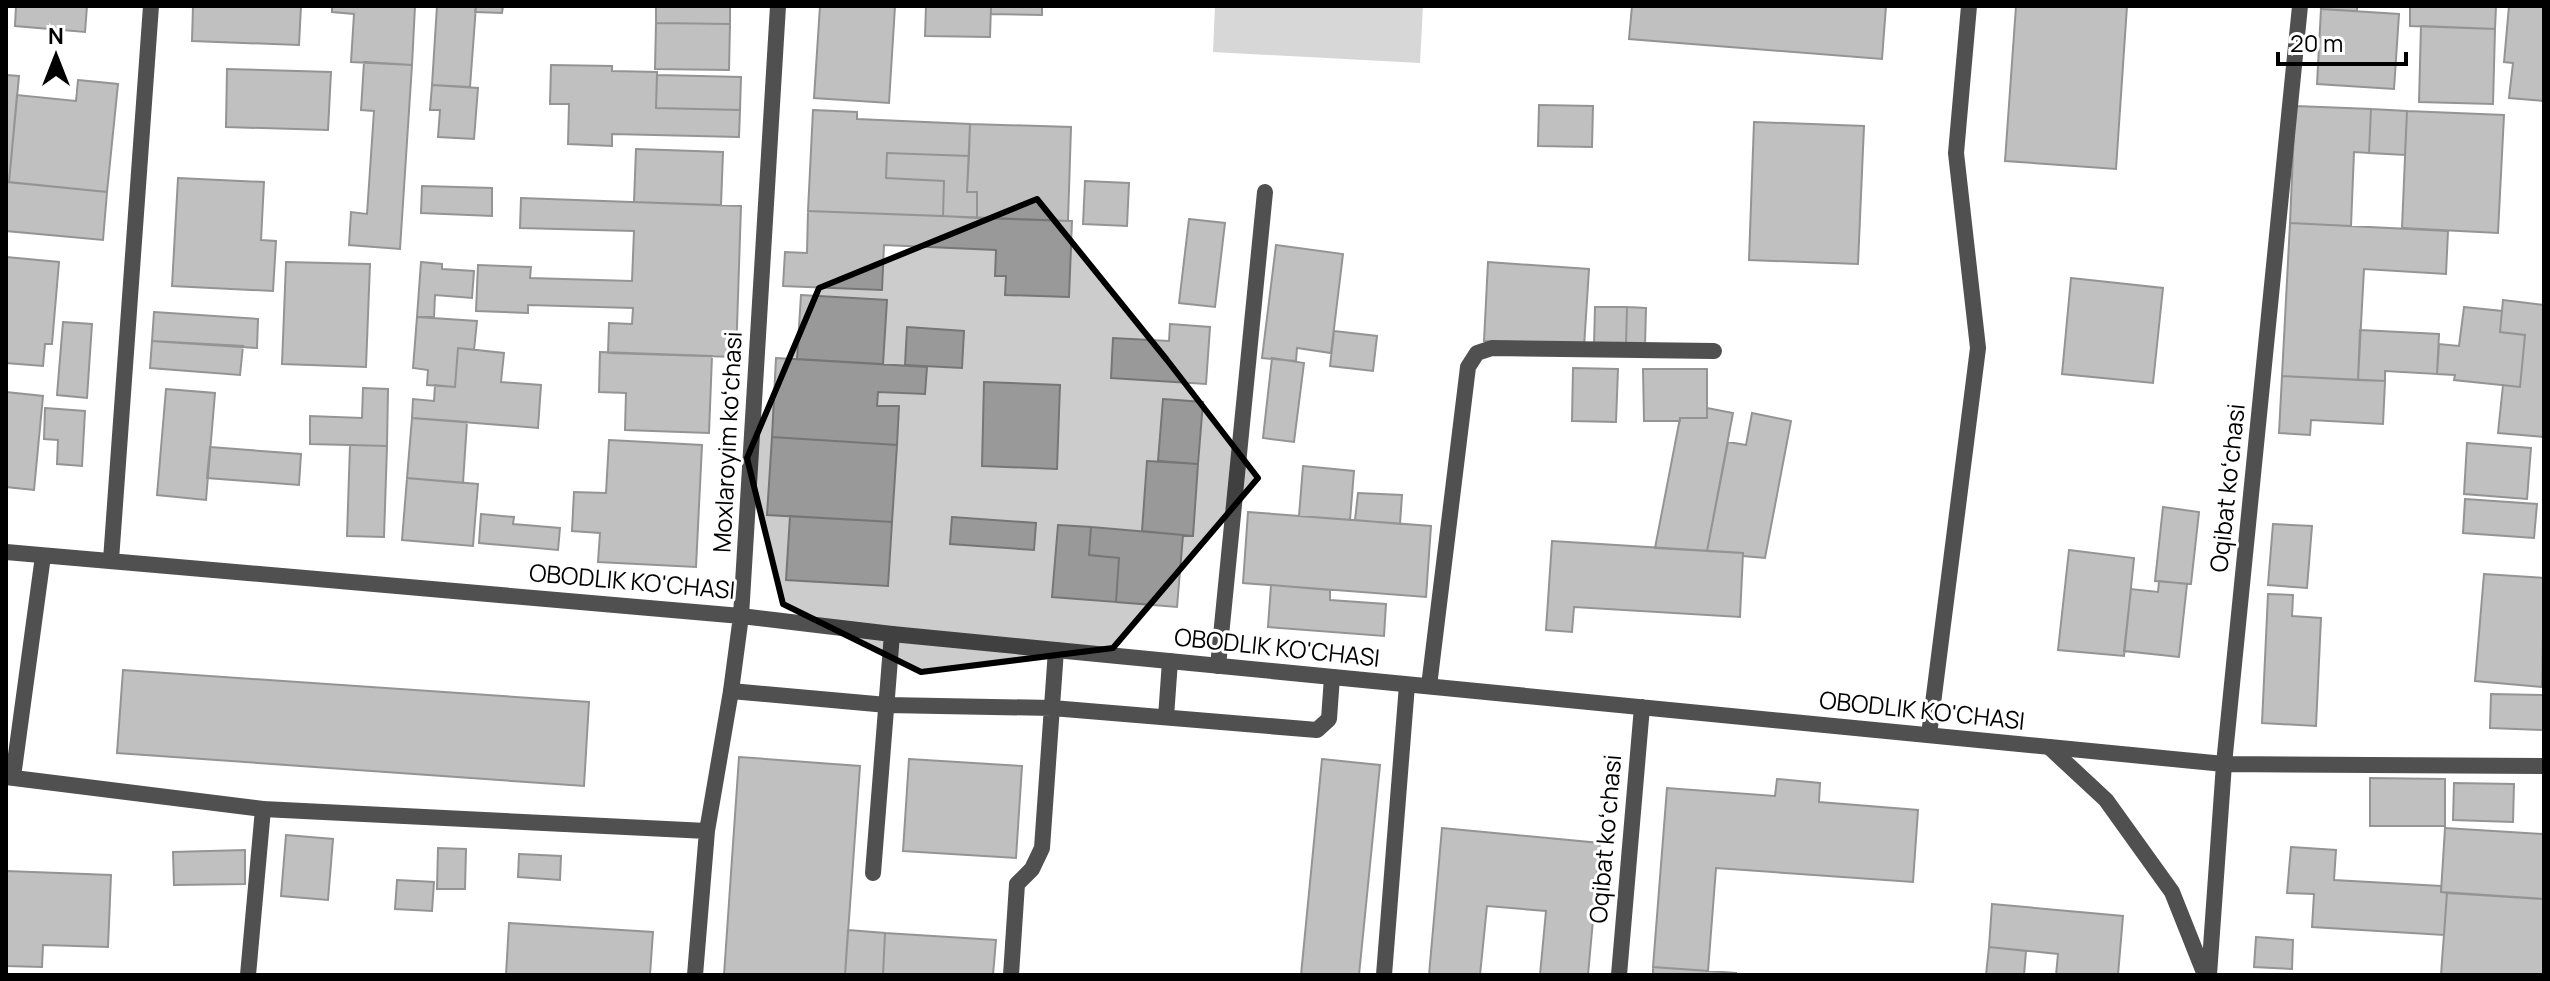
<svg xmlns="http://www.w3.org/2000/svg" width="2550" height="981" viewBox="0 0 2550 981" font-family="Manrope,sans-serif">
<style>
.green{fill:#d7d7d7}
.building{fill:#c0c0c0;stroke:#949494;stroke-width:2}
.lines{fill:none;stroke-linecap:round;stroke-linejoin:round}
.service{stroke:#505050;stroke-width:16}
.minor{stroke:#505050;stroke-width:16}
.marked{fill:#000;fill-opacity:0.2;stroke:#000;stroke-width:6;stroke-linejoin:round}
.labels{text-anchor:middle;stroke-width:6;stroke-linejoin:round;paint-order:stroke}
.street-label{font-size:24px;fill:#000;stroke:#fff}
</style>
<rect width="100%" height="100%" fill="#fff"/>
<path class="green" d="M1215 6H1423L1420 63 1213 52Z"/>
<path class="building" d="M16 6H87L85 32 15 26Z
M193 6H301L299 45 192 41Z
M332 6H415L412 65 351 62 354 14 332 12Z
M437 6H476L470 87 432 85Z
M476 6H503L502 13 475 12Z
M656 6H730V24L656 23Z
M820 6H895L889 103 814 98Z
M926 6H991L990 37 925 36Z
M991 6H1042V15L991 14Z
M1632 6H1886L1882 59 1629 39Z
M2016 6H2127L2116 169 2005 161Z
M2322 6H2357V11L2321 9Z
M2410 6H2496L2495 29 2410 26Z
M2509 6H2544V101L2509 98 2513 63 2504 62Z
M2321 9 2399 14 2394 89 2317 84Z
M656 23 730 24 729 70 655 69Z
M2421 26 2495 29 2493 104 2419 102Z
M364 62 412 65 400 249 349 245 351 212 367 214 374 111 361 110Z
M551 65 612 66V71L657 72 656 108 740 110 739 137 612 134V146L568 144 569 104H550Z
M227 69 331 72 328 130 226 127Z
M6 75 19 76 9 182H6Z
M657 75 741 77 740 110 656 108Z
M78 80 118 84 107 192 9 182 17 95 76 101Z
M432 85 478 88 474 139 438 137 440 110H430Z
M1539 105 1593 106 1592 147 1538 146Z
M2295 106 2371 109 2369 153 2354 152 2351 226 2290 223Z
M2371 109 2407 111 2405 155 2369 153Z
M813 110 857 112V119L970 124 969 156 887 153 886 178 944 181 943 216 808 211Z
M2407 111 2504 115 2498 233 2402 228Z
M1754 122 1864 126 1858 264 1749 260Z
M970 124 1071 127 1068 221 977 218V192H967Z
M636 149 723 152 721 205 634 202Z
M887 153 969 156 967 192H977V218L943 216 944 181 886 178Z
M178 178 264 182 261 240 276 241 273 291 172 286Z
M1085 181 1129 183 1127 226 1083 224Z
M6 182 107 192 103 240 6 231Z
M422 186 492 188V216L421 213Z
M521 198 741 206 736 357 608 353 609 323 632 324 633 308 528 305V313L476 311 478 265 531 267 530 278 632 281 634 231 520 228Z
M808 211 1072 221 1069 297 1005 295 1006 276H995L996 250 884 245 882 290 783 286 785 252 807 253Z
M1189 219 1225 223 1215 307 1179 303Z
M2290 223 2448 231 2446 274 2364 269 2358 380 2282 376Z
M1276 245 1343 254 1331 353 1297 348 1296 361 1262 358Z
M6 257 59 262 52 344H45L43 366 6 363Z
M286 262 370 264 366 367 282 364Z
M421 262 442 264V269L474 271 472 298 435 295 434 317H417Z
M1488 262 1589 269 1584 347 1484 341Z
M2071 278 2163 288 2153 383 2062 374Z
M801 295 887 300 883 364 797 359Z
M2503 300 2544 305V437L2498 433 2503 385 2520 387 2525 335 2500 332Z
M1595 307H1627L1626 346 1594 345Z
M1627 307 1646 308 1645 346H1626Z
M2464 307 2502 311 2500 332 2525 335 2520 387 2454 380 2455 375 2437 374 2439 344 2459 346Z
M154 312 258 319 257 348 152 341Z
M417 317 477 321 474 350 458 348 455 387 427 385 428 370 413 368Z
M63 322 92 324 87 398 57 395Z
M1170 324 1210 327 1206 384 1111 378 1113 338 1169 341Z
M907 327 964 331 962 368 905 365Z
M2360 330 2439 334 2437 374 2385 371V381L2358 380Z
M1334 331 1377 336 1373 371 1330 366Z
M152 341 243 346 240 375 150 368Z
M458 348 504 353 501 382 541 385 538 428 412 418 413 399 434 401 435 385 455 387Z
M600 352 712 356 709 433 625 430 626 393 599 392Z
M776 358 927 367 925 394 878 392 877 406H899L897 445 772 437Z
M1272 358 1304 363 1294 442 1263 438Z
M1573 368 1618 369 1616 422 1572 421Z
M1643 369H1707V418H1680V421H1644Z
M2282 376 2385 381 2383 424 2311 420 2310 435 2279 433Z
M984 382 1060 385 1057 469 982 466Z
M363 388 388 389 387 446 310 444V416L362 418Z
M166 389 215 393 206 500 157 495Z
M6 392 43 396 34 490 6 487Z
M1163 399 1203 402 1198 464 1158 461Z
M45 408 85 411 82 466 57 464 58 440 44 439Z
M1707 408 1733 413 1707 551 1655 548 1680 418H1707Z
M1752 413 1791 421 1765 558 1743 556V553L1707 551 1728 442 1746 445Z
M412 418 467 422 463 483 407 478Z
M772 437 897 445 892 522 767 515Z
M609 440 702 445 696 567 598 562 600 533 572 531 574 492 606 493Z
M2467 443 2531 448 2527 499 2464 494Z
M350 445 387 446 384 537 347 536Z
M210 447 301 454 299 485 207 478Z
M1147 461 1198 464 1193 536 1142 531Z
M1303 466 1354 471 1350 520 1299 516Z
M407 478 478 484 473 546 402 540Z
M1358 493 1402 495 1400 524 1355 520Z
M2465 499 2537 504 2534 538 2463 533Z
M2163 507 2199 512 2191 584 2155 581Z
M1248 512 1431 526 1426 597 1243 583Z
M481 514 514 517 513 524 560 528 558 550 479 543Z
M790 516 892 522 888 586 786 580Z
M952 517 1036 523 1034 550 950 544Z
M2273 524 2312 526 2307 588 2268 585Z
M1058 525 1091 527 1089 555 1119 558 1116 602 1052 597Z
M1091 527 1183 535 1177 607 1116 602 1119 558 1089 555Z
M1552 541 1743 553 1740 617 1574 607 1572 632 1546 630Z
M2069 550 2134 558 2124 656 2058 650Z
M2484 574 2544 578 2542 687 2475 681Z
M2159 581 2187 584 2179 657 2124 651 2131 589 2158 592Z
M1271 585 1330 590V600L1386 604 1384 636 1268 627Z
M2268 594 2293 595 2292 616 2321 618 2316 726 2262 723Z
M123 670 589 702 584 786 117 753Z
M2491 694 2544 695V730L2490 728Z
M739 757 860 766 845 975H724Z
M909 759 1022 766 1016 858 903 851Z
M1322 759 1380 765 1359 975H1301Z
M2370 778 2445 779V826H2370Z
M1777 779 1820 783 1819 802 1918 810 1913 882 1716 868 1708 971 1653 967 1667 788 1775 796Z
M2454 783 2514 784 2513 822 2453 820Z
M1442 828 1600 843 1588 975H1540L1546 911 1487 906 1480 975H1429Z
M2445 828 2544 834V899L2441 892Z
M286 835 333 839 328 900 281 896Z
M2291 847 2336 850 2334 880 2441 886V892L2447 893 2444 935 2312 927 2314 894 2287 893Z
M438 848 466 849 465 889H437Z
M245 850V884L174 885 173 852Z
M519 854 561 856 560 880 518 877Z
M6 871 111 875 108 947 43 945 42 967 6 966Z
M397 880 434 882 432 911 395 909Z
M2447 893 2544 899V975H2441Z
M1992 904 2123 916 2118 975H2056L2058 954 1989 947Z
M509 923 653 932 650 975H506Z
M848 930 885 933 883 975H845Z
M885 933 996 940 993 975H883Z
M2256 937 2293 940 2292 969 2254 967Z
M1989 947 2026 951 2024 975H1986Z
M1653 967 1736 973V975H1653Z"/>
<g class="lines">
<path class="service" d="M1218 666 1265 192
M1429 686 1468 367 1477 353 1492 348 1714 351
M731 691 887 705 1052 708 1317 730 1329 719 1332 677
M1166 717 1170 661
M1929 735 1978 348 1956 153 1969 6
M2049 747 2106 800 2172 892 2205 975
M873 873 892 634
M248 975 263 809
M1011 975 1017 884 1032 869 1042 848 1056 650
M1384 975 1407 685"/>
<path class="minor" d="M6 552 741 616 892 634 2224 764 2544 766
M111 560 151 6
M6 777 263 809 707 831
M13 777 43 556
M695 975 707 831 731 691 741 616 778 6
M1619 975 1642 707
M2209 975 2224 764 2300 6"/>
</g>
<path class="marked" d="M1037 199 1167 360 1258 478 1113 648 921 672 783 604 747 458 819 288Z"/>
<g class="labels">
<g class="street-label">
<text transform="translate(728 442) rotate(-87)" y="8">Moxlaroyim koʻchasi</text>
<text transform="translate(2228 488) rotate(-84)" y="8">Oqibat koʻchasi</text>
<text transform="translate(632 582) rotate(5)" y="8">OBODLIK KO'CHASI</text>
<text transform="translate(1277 648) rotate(6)" y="8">OBODLIK KO'CHASI</text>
<text transform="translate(1922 711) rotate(6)" y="8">OBODLIK KO'CHASI</text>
<text transform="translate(1606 839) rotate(-85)" y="8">Oqibat koʻchasi</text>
</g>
</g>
<rect width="2550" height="981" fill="none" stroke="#000000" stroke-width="16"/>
<g transform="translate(56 56)" stroke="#ffffff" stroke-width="6" paint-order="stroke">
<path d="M0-6L14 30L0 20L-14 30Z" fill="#000000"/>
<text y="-12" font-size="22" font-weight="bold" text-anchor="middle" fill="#000000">N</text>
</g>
<path d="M2278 52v12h128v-12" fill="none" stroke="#000000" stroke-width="4"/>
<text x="2290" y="52" font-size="24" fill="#000000" stroke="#ffffff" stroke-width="6" paint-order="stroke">20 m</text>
</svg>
